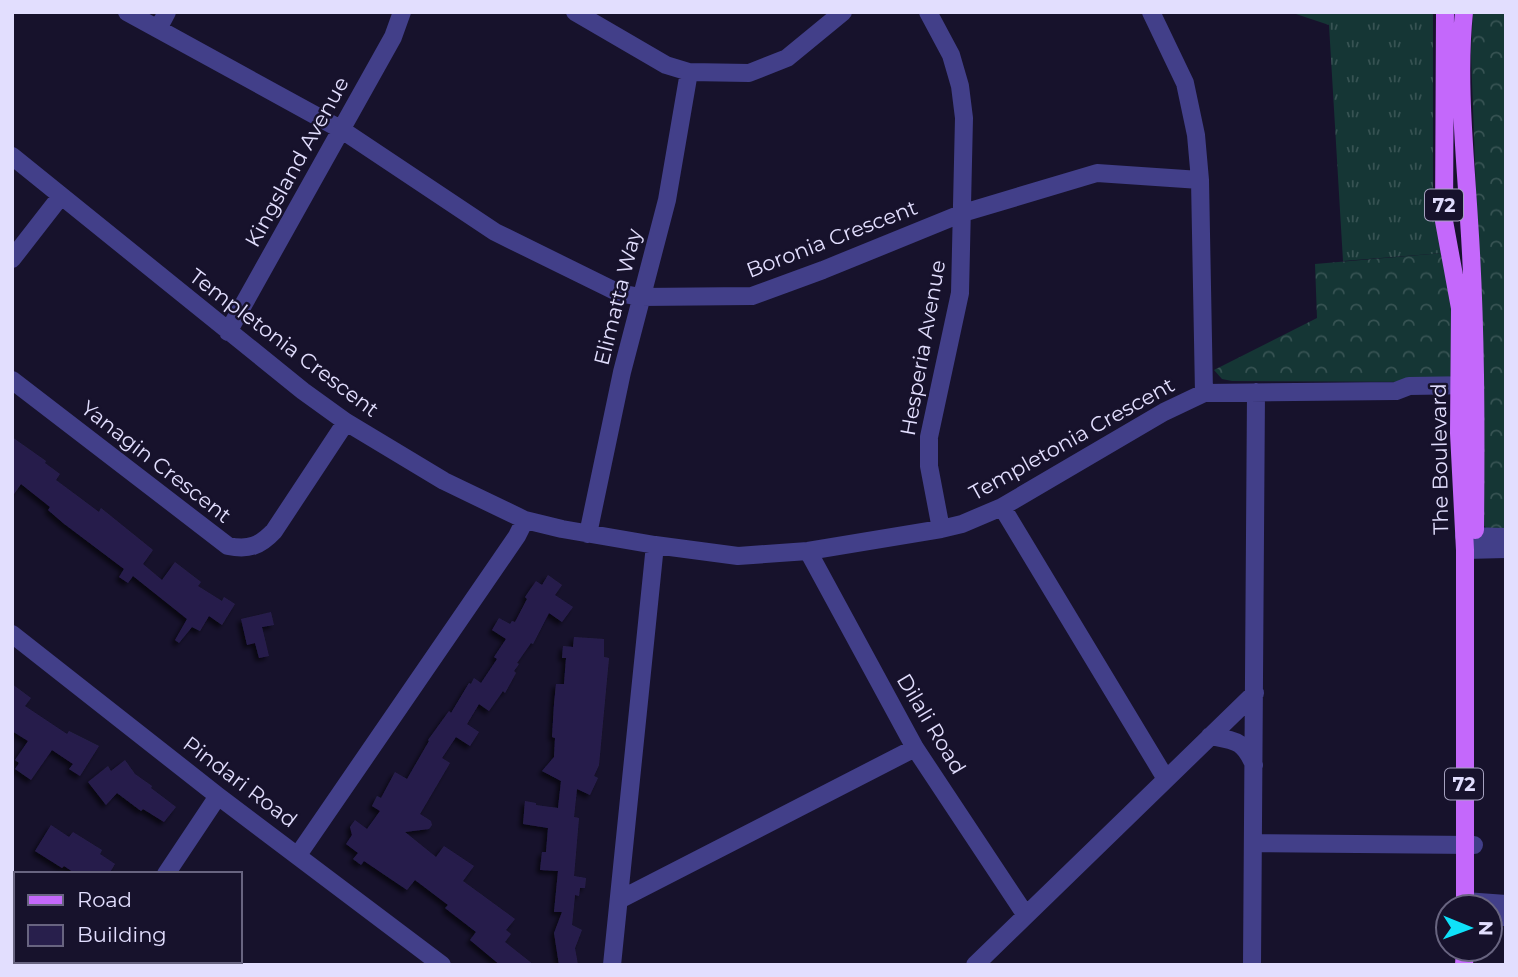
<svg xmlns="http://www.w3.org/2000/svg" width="1518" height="977" viewBox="0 0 1518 977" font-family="Montserrat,sans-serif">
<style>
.grass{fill:url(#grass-tufts)}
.forest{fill:url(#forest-crowns)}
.building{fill:#281f4c;filter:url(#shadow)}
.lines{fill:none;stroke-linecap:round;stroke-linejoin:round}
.minor{stroke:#423f89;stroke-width:18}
.major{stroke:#c468fb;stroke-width:18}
.labels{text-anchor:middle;stroke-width:5;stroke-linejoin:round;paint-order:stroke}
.shield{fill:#17122c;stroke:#a5a1bf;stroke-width:2}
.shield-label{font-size:19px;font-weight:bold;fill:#e2defe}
.street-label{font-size:21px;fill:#e2defe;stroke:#17122c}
</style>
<defs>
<pattern id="grass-tufts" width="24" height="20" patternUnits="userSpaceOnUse" patternTransform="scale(1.75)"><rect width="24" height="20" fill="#153635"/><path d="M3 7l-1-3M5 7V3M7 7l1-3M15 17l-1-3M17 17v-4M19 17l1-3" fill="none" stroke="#375353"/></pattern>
<pattern id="forest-crowns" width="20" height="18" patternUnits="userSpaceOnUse" patternTransform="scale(1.75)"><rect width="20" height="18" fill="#153635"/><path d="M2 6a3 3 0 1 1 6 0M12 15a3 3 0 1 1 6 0" fill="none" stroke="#375353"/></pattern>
<filter id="shadow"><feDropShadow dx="-3.5" dy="3.5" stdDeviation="2" flood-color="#0009"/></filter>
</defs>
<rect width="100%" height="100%" fill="#17122c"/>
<path class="grass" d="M1290 12H1433V209L1443 253 1343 261 1329 25Z"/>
<path class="forest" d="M1473 12H1506V533L1491 532 1482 524 1479 277 1471 53Z
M1443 253 1453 309 1451 376 1434 382 1232 381 1222 379 1214 370 1317 318 1315 264Z"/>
<path class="building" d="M12 437 46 461 45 463 60 474 56 480 99 512 101 508 153 550 143 564 162 580 175 562 201 582 198 586 222 601 224 597 235 604 222 625 209 616 200 631 192 627 179 643 175 640 187 619 133 576 128 583 119 577 124 569 63 523 48 510 50 507 21 484 12 497Z
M548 575 562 585 555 595 573 607 562 622 549 613 533 644 531 643 517 663 519 664 514 671 516 673 505 693 503 691 489 711 479 704 467 724 479 732 470 746 456 737 442 758 450 763 420 814 431 821 432 825 429 829 405 832 436 857 444 846 474 866 463 881 515 919 506 930 511 934 505 942 534 965H500L470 940 476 932 445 908 448 905 415 880 407 890 364 861 361 865 353 859 358 853 346 844 352 835 350 827 355 820 367 829 380 811 372 806 377 796 381 798 395 772 407 779 429 741 428 740 449 711 451 713 469 683 471 684 474 678 481 683 497 659 494 657 506 639 492 630 499 618 510 624 512 621 515 622 527 599 525 597 536 581 542 585Z
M271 612 274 625 262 627 269 656 259 658 255 643 247 645 241 619Z
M574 637 604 639V657L609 658 599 765 594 776 598 778 590 795 577 789 574 817 579 818 574 876 586 878 585 888H580L579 896 575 895 572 925 582 930 575 948 578 965H559L554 933 562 912H554L558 871 540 870 542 852H546L548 828 523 824 525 801 536 803V805L558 808 561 781 542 771 554 757 555 738 552 737 554 704 556 684H564L566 658H562L563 646 573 647Z
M12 684 31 698 25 706 67 734 69 731 99 746 80 776 69 769 73 764 52 750 31 780 15 769 19 763 15 760 28 741 12 731Z
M125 760 135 774 152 786 151 788 176 807 164 822 143 809 141 811 117 793 106 805 88 782 108 766 111 771Z
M51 825 69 837 73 832 102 850 100 854 115 864 109 874H76L64 866 62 868 35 851Z"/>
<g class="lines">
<path class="minor" d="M127 12 342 130 495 232 619 293 640 297 752 296 823 270 963 213 1097 173 1200 180
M575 12 666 65 689 72 749 73 787 58 843 12
M928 12 951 55 960 86 964 118 960 293 929 437V466L941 529
M1151 12 1185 83 1196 135 1200 180 1204 393
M158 29 167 12
M12 156 303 391 346 422 444 481 525 520 562 529 655 545 738 556 808 551 941 529 962 524 1002 507 1164 412 1204 393 1396 391 1409 386 1474 385
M12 259 61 196
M228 332 393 37 402 12
M12 380 228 546C249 550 260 546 274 531L346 422
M1002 507 1166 779
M588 534 622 372 667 200 689 72
M1464 536 1506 537
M1465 550 1506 549
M808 551 915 748 1025 914
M12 634 218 796 442 965
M1210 736C1236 741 1243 740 1254 765
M1255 843 1474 845
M298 855 517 536 525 520
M166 874 218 796
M619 900 915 748
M1465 901 1506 904
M1490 917H1506
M105 965 108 961
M612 965 655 545
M975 965 1255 693
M1252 965 1256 392"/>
<path class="major" d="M1445 12 1444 221 1460 308 1459 433 1465 550V907
M1464 12C1457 79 1465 153 1469 220 1476 323 1476 427 1475 530
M1464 965 1465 949"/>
</g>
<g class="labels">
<g class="shield">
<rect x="1425" y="189.5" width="38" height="31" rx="5"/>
<rect x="1445" y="768.5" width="38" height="31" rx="5"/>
</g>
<g class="shield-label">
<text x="1444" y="212">72</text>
<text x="1464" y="791">72</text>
</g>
<g class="street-label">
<text transform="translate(297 162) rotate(-61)" y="7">Kingsland Avenue</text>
<text transform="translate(832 239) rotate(-21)" y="7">Boronia Crescent</text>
<text transform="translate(618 297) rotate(-76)" y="7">Elimatta Way</text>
<text transform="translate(284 343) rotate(37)" y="7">Templetonia Crescent</text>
<text transform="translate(923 348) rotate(-80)" y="7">Hesperia Avenue</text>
<text transform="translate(1072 439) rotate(-29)" y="7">Templetonia Crescent</text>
<text transform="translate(1440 459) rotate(-91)" y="7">The Boulevard</text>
<text transform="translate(156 462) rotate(38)" y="7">Yanagin Crescent</text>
<text transform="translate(931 724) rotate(59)" y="7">Dilali Road</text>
<text transform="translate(240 782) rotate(37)" y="7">Pindari Road</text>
</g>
</g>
<rect width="1518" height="977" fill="none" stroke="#e2defe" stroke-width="28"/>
<rect x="14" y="872" width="228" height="91" fill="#17122c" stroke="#686480" stroke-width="2"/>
<rect x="28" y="895" width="35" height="10" fill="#c468fb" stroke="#686480" stroke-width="2"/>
<text x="77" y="907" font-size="21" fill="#e2defe">Road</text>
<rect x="28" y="925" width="35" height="21" fill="#281f4c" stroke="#686480" stroke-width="2"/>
<text x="77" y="942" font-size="21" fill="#e2defe">Building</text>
<g transform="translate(1469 928) rotate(91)"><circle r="33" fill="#17122c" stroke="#686480" stroke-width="2"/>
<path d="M0-5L12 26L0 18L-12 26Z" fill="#0fe1f9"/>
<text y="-10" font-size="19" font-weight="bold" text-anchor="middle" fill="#e2defe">N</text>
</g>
</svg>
